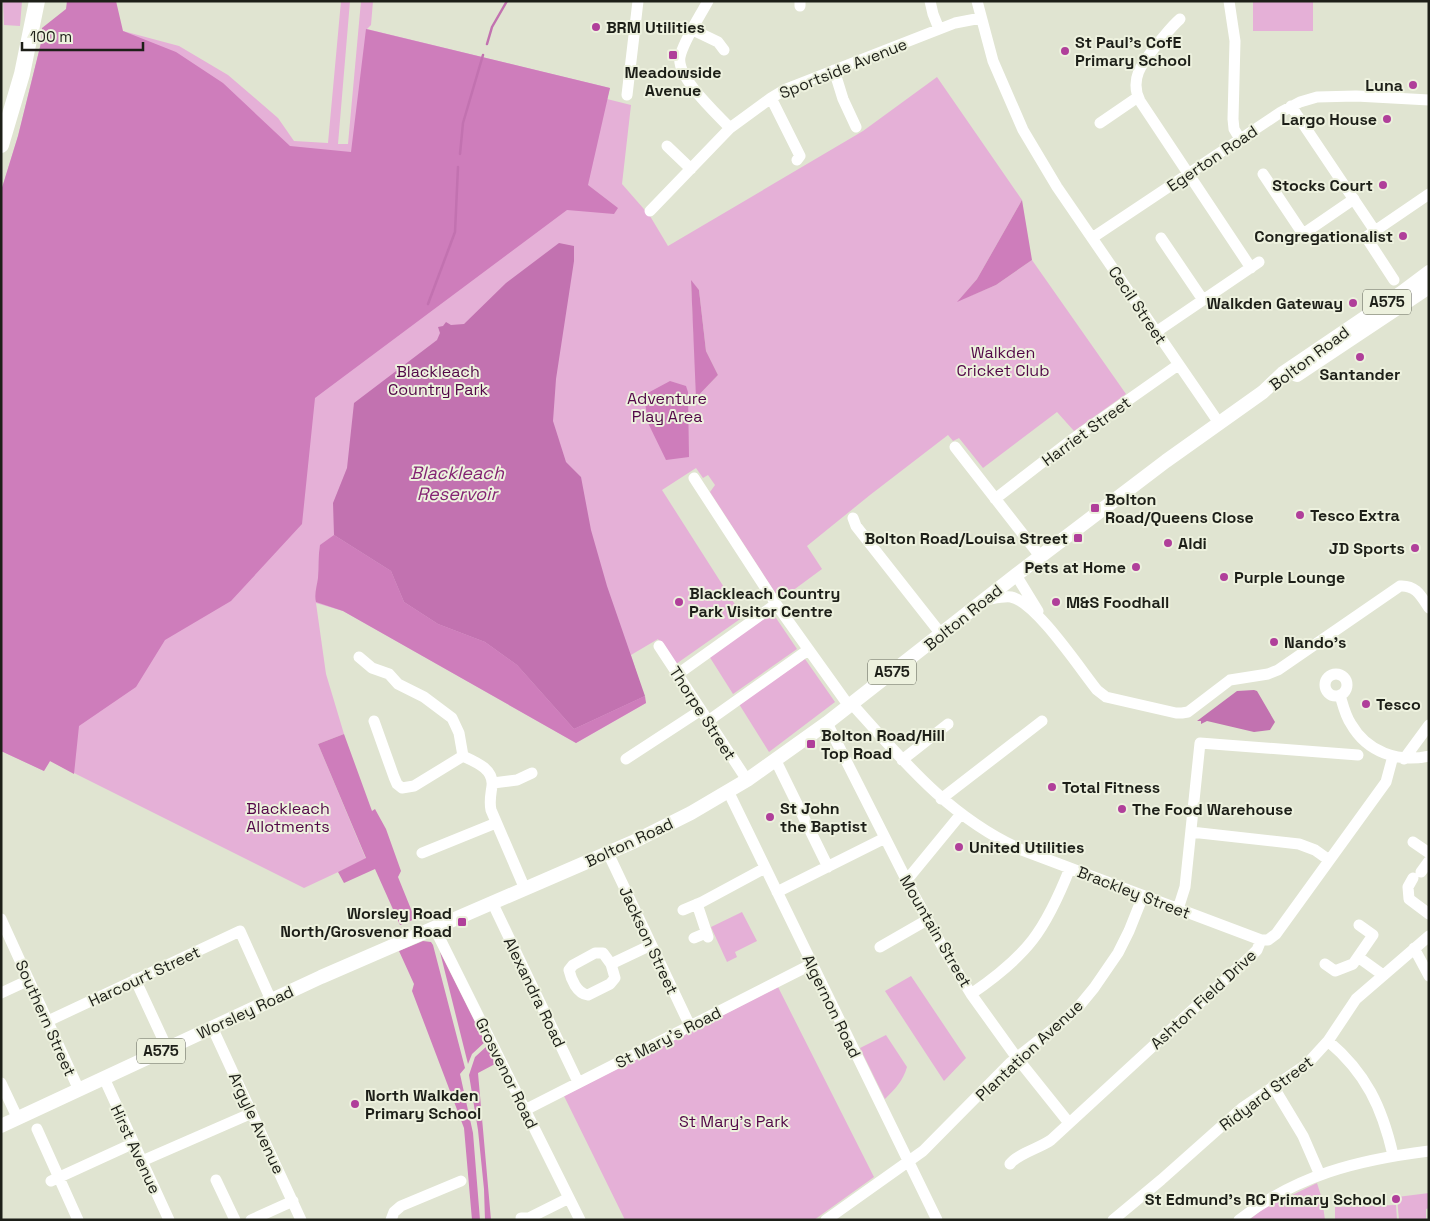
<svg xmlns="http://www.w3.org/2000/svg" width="1430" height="1221" viewBox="0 0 1430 1221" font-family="'Space Grotesk',sans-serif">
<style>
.green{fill:#e5b0d7;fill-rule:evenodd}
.forest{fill:#ce7dbb}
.water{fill:#c272b0}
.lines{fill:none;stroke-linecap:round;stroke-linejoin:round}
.stream{stroke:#c272b0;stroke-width:2.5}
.minor{stroke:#fff;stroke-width:11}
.major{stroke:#fff;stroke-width:14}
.highway{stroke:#fff;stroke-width:16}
.poi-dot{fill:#b03f9a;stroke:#edf1de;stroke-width:2}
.labels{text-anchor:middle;stroke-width:4;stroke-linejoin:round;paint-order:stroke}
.shield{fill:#edf1de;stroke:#5b5e53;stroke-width:1}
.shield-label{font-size:15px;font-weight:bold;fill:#1d1f18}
.poi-label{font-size:16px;font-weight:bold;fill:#1d1f18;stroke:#edf1de;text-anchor:start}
.street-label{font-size:16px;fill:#1d1f18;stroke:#edf1de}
.park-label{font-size:16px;fill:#520747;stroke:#edf1de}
.water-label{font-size:18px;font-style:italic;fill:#842473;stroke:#edf1de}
</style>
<rect width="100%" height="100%" fill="#e0e4d1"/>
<path class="green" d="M3 1H22L20 26 4 25Z
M341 1H350L338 144H348L361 1H373L371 25 367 29 610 88 607 99 631 105 622 184 650 216 668 246 863 131 937 77 1022 200 977 279 958 301 996 285 1032 260 1126 394 1074 431 1057 412 983 468 959 438 953 441 948 435 870 495 807 546 822 569 780 600 710 492 715 485 708 475 703 478 696 468 662 490 743 617 676 664 658 639 631 655 646 703 576 743 343 611 316 603 326 674 344 734 318 744 366 859 304 888 50 761 44 771 1 751V191L18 136 41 43 42 28 123 31 179 46 228 75 278 118 294 141 328 143ZM691 281 699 290 706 351 718 375 697 397Z
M1253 1H1313V31H1253Z
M772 612 797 649 733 694 709 656Z
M805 659 835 702 769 752 739 704Z
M742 912 757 941 735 952 737 957 727 962 711 927Z
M911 976 966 1058 944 1081 885 991Z
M778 987 874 1177 814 1220H625L564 1096Z
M886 1035 907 1067C903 1081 895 1089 885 1099L860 1048Z
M1317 1183 1322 1199 1325 1220H1249L1263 1209Z
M1429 1193V1208L1426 1209V1220H1399L1397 1197Z
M1396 1205 1397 1220H1335V1207Z"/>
<path class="forest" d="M67 1H116L123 31 176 52 223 83 290 146 351 152 366 29 610 88 588 185 618 208 614 214 567 210 315 398 302 524 231 601 165 640 136 687 79 726 74 774 50 761 44 771 1 751V191L18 136 41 43 42 28 66 9Z
M1022 200 1032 260 996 285 957 302 977 279Z
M691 280 699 290 706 351 718 375 696 398Z
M670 381 686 386 688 392 689 457 666 460 648 423 644 395Z
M334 535 391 571 404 602 438 624 485 642 517 665 574 729 645 696 646 703 576 743 343 611 316 602C314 594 317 586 318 578 319 567 318 556 320 545Z
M344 734 372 811 375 809 386 829 401 871 398 877 415 919 400 925 375 869 344 883 338 872 366 858 318 744Z
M423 941 431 942 433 945 465 1068 460 1074 473 1133 480 1220H472L464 1128 412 991 414 984 399 951Z
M440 952 485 1042 472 1054 468 1064Z
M487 1046 495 1064 478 1073 491 1220H485L484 1189 478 1130 469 1075 475 1057Z"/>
<path class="water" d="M559 243 574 246V261L556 379 553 421 566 462 581 477 591 530 607 586 645 696 574 729 517 665 485 642 438 624 404 602 391 571 334 535 333 503 347 468 354 403 437 340 440 333 438 327 443 326 446 322 451 325 464 324 506 283Z
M1254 690 1257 691 1275 722 1270 730 1254 732 1207 721 1201 724V721H1197L1237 691Z"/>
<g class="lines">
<path class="stream" d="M487 44 492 27 507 1
M460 154 463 123 483 55
M428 304 455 232 458 167"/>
<path class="minor" d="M708 1C700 16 683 42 680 57 676 77 717 114 730 128
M800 1V6
M930 1 933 14 939 29
M977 1 993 61 1023 130 1057 187 1219 423
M1229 1 1235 41 1233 119 1234 129 1240 139
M1180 19C1172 26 1166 34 1159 42 1145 60 1128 77 1140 101L1251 268
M693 30 718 42 724 50
M834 70 843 99 856 127
M627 95 638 1
M771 98 800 156 797 160
M1291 106 1375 231
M1100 123 1138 97
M667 146 691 169
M1263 174 1303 234 1354 199
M650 211 730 128 771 98 786 89 955 23 981 18
M1092 238 1281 112 1300 102 1317 97 1356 96 1429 100
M1161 238 1203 300
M1394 280 1366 237 1429 194
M1156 332 1259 262
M955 447 1040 556
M694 478 776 604 849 706
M995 499 1070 441 1178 365
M853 518 856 526 941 634
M1016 575 1038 611
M984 600C992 599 1002 596 1011 597 1036 602 1080 669 1097 690L1106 697 1176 713H1182L1188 712 1230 680 1268 674 1278 670 1400 586C1416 585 1421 596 1429 608
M659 646 747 780
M359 657 372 668 389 674 398 684 424 697 452 718 459 733 463 756C476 762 494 769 492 786 491 794 489 801 491 810L525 889
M678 674 776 604
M1325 685a11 11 0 1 1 22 0a11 11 0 1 1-22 0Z
M1340 695C1343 705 1345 715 1351 724 1367 752 1398 763 1429 756
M852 704C904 762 950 818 1022 850L1261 940
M374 721 394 777 397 784 402 788 414 786 463 756
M708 721 808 650
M827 723 914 895 946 953 971 994 1017 1058 1069 1123
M626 759 701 710
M1404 759 1429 725
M902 760 948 724
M776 761 828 867
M493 783 517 780 532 773
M728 791 937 1220
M941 799 1042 721
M1191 832 1299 844 1315 850 1329 860
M1413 842 1429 853
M422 853 496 823
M608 853 690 1026
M1421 872 1429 861
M1413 878 1408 887 1409 899 1429 914
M906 881 961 814
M777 892 885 838
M492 902 578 1082
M697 904 708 937
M1178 909 1185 887 1200 743 1358 755
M683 910 702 902 765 868
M1 919 79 1090
M434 927 580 1220
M694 938 706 933
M880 947 927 920
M1414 948 1429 976
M595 953H603L611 964 615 978 610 984 588 995C577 994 571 979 569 970L573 965Z
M1358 957 1383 975
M611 964 651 945
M1325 964 1335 971 1353 964 1373 935 1359 925
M135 979 167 1048
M1 993 29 980
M971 994C1028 955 1045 931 1070 868
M48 1021 240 931 271 1000
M212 1027 301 1220
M1328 1041C1366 1073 1382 1107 1393 1155
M104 1078 169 1220
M1 1083 18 1119
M1273 1086 1303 1136 1320 1175
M525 1110 812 964
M37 1129 78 1220
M142 1161 252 1113
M1010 1164C1017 1154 1040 1148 1051 1140L1252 955 1257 950 1261 940H1268L1276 934 1386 782 1393 756
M216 1180 235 1220
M51 1181 134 1143
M521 1218H529L569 1198
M251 1220 293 1201
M391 1220 394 1212 401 1206 461 1181
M826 1220 923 1151 1010 1063 1062 1022 1080 1005 1094 988 1118 953 1129 931 1143 896
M1113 1220 1161 1180 1242 1108 1307 1064 1328 1041 1356 999 1429 936
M1239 1220C1297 1175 1357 1160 1429 1151"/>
<path class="major" d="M1297 375 1429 287
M1 1126 321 977 633 842 691 813 747 780 827 723 1016 575 1166 461 1263 392 1283 373 1401 293 1429 272"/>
<path class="highway" d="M1 145 22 74 37 1"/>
</g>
<g class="poi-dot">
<circle cx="596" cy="27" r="5"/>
<circle cx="1065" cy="51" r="5"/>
<rect x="668" y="50" width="10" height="10" rx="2.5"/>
<circle cx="1413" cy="85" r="5"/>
<circle cx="1387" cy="119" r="5"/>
<circle cx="1383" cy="185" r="5"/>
<circle cx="1403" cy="236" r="5"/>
<circle cx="1353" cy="303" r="5"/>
<circle cx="1360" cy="357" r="5"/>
<rect x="1090" y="503" width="10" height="10" rx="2.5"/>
<circle cx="1300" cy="515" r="5"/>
<rect x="1073" y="533" width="10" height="10" rx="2.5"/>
<circle cx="1168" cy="543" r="5"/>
<circle cx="1415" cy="548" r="5"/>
<circle cx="1136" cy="567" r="5"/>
<circle cx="1224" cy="577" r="5"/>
<circle cx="679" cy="602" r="5"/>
<circle cx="1056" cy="602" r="5"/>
<circle cx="1274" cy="642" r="5"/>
<circle cx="1366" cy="704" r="5"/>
<rect x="806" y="739" width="10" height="10" rx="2.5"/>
<circle cx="1052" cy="787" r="5"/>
<circle cx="1122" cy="809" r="5"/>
<circle cx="770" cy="817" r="5"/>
<circle cx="959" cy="847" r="5"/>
<rect x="457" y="917" width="10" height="10" rx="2.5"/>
<circle cx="355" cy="1104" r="5"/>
<circle cx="1396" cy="1199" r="5"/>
</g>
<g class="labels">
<g class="shield">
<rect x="1363" y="289.5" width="48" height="25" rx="4"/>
<rect x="868" y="659.5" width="48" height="25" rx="4"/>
<rect x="137" y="1038.5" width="48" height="25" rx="4"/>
</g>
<g class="shield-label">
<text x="1387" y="307">A575</text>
<text x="892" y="677">A575</text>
<text x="161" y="1056">A575</text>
</g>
<g class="poi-label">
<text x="606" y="33">BRM Utilities</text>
<text x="1075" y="48">St Paul's CofE<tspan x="1075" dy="18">Primary School</tspan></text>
<text x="673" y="78" text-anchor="middle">Meadowside<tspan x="673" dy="18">Avenue</tspan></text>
<text x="1403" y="91" text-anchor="end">Luna</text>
<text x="1377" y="125" text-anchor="end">Largo House</text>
<text x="1373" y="191" text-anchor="end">Stocks Court</text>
<text x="1393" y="242" text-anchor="end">Congregationalist</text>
<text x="1343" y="309" text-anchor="end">Walkden Gateway</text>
<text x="1360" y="380" text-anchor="middle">Santander</text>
<text x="1105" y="505">Bolton<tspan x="1105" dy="18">Road/Queens Close</tspan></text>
<text x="1310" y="521">Tesco Extra</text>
<text x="1068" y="544" text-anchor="end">Bolton Road/Louisa Street</text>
<text x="1178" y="549">Aldi</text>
<text x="1405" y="554" text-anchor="end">JD Sports</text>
<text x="1126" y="573" text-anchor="end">Pets at Home</text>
<text x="1234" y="583">Purple Lounge</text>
<text x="689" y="599">Blackleach Country<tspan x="689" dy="18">Park Visitor Centre</tspan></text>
<text x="1066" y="608">M&amp;S Foodhall</text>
<text x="1284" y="648">Nando's</text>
<text x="1376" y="710">Tesco</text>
<text x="821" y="741">Bolton Road/Hill<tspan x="821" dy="18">Top Road</tspan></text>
<text x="1062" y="793">Total Fitness</text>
<text x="780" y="814">St John<tspan x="780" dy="18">the Baptist</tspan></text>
<text x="1132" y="815">The Food Warehouse</text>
<text x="969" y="853">United Utilities</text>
<text x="452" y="919" text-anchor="end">Worsley Road<tspan x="452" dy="18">North/Grosvenor Road</tspan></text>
<text x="365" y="1101">North Walkden<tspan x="365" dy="18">Primary School</tspan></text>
<text x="1386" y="1205" text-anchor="end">St Edmund's RC Primary School</text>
</g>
<g class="street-label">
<text transform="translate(843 68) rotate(-22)" y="6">Sportside Avenue</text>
<text transform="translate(1212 158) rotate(-34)" y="6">Egerton Road</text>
<text transform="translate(1138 305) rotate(56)" y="6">Cecil Street</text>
<text transform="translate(1309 358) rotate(-37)" y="6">Bolton Road</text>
<text transform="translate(1086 431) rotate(-36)" y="6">Harriet Street</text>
<text transform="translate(963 617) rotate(-39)" y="6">Bolton Road</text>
<text transform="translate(703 713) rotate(57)" y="6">Thorpe Street</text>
<text transform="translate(629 842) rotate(-25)" y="6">Bolton Road</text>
<text transform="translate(1134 892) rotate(21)" y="6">Brackley Street</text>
<text transform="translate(936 931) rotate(60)" y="6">Mountain Street</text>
<text transform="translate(649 940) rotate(65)" y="6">Jackson Street</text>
<text transform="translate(144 976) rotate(-25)" y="6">Harcourt Street</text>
<text transform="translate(535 992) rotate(64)" y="6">Alexandra Road</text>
<text transform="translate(1203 999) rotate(-43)" y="6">Ashton Field Drive</text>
<text transform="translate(832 1006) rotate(64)" y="6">Algernon Road</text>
<text transform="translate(245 1012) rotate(-25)" y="6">Worsley Road</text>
<text transform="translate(46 1018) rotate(66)" y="6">Southern Street</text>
<text transform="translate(668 1037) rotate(-27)" y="6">St Mary's Road</text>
<text transform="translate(1029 1050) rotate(-43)" y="6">Plantation Avenue</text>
<text transform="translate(507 1073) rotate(64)" y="6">Grosvenor Road</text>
<text transform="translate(1266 1093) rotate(-37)" y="6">Ridyard Street</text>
<text transform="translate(257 1123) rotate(65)" y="6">Argyle Avenue</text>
<text transform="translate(136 1149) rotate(65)" y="6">Hirst Avenue</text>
</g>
<g class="park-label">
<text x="1003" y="358">Walkden<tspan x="1003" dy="18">Cricket Club</tspan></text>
<text x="438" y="377">Blackleach<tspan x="438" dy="18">Country Park</tspan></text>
<text x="667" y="404">Adventure<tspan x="667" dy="18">Play Area</tspan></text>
<text x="288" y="814">Blackleach<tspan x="288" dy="18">Allotments</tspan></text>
<text x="734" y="1127">St Mary's Park</text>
</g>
<g class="water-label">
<text x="457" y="479">Blackleach<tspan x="457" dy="21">Reservoir</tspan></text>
</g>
</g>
<rect width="1430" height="1221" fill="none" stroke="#1d1f18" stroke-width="5"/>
<path d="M22 42v8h121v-8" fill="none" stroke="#1d1f18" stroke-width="2.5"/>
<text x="30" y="42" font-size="15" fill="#1d1f18" stroke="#edf1de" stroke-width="4" paint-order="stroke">100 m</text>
</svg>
